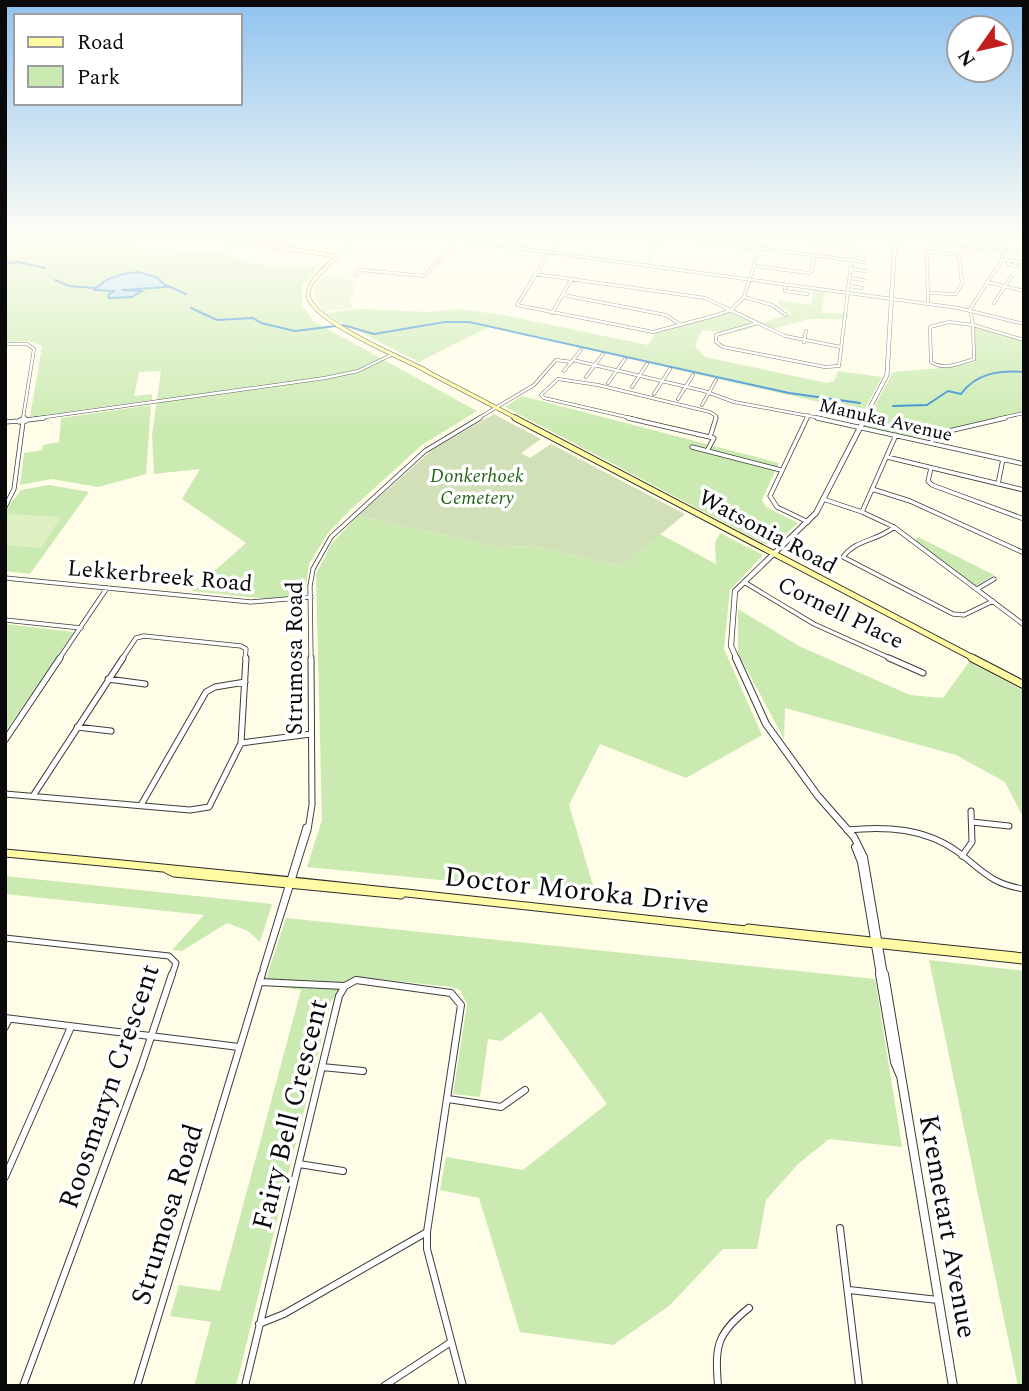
<svg xmlns="http://www.w3.org/2000/svg" width="1029" height="1391" viewBox="0 0 1029 1391" font-family="Spectral,serif">
<style>
.green{fill:#cbeab1}
.cemetery{fill:#d2e0ba}
.pitch{fill:#dff1c3}
.water{fill:#aad7f9;stroke:#2e88d3;stroke-width:2}
.lines{fill:none;stroke-linecap:round;stroke-linejoin:round}
.stream{stroke:#2e88d3;stroke-width:2}
.minor-far3-casing{stroke:#3d3d3d;stroke-width:3.5}
.minor-far2-casing{stroke:#3d3d3d;stroke-width:5}
.minor-far1-casing{stroke:#3d3d3d;stroke-width:7}
.minor-casing{stroke:#3d3d3d;stroke-width:8}
.tertiary-far3-casing{stroke:#3d3d3d;stroke-width:4.5}
.tertiary-far2-casing{stroke:#3d3d3d;stroke-width:6}
.tertiary-far1-casing{stroke:#3d3d3d;stroke-width:8}
.tertiary-casing{stroke:#3d3d3d;stroke-width:10}
.secondary-far2-casing{stroke:#2c2c2c;stroke-width:4.5}
.secondary-far1-casing{stroke:#2c2c2c;stroke-width:7}
.secondary-casing{stroke:#2c2c2c;stroke-width:9}
.minor-far3{stroke:#fff;stroke-width:2.5}
.minor-far2{stroke:#fff;stroke-width:3.5}
.minor-far1{stroke:#fff;stroke-width:5}
.minor{stroke:#fff;stroke-width:6}
.tertiary-far3{stroke:#fff;stroke-width:3.5}
.tertiary-far2{stroke:#fff;stroke-width:4.5}
.tertiary-far1{stroke:#fff;stroke-width:6}
.tertiary{stroke:#fff;stroke-width:8}
.secondary-far2{stroke:#fffaa3;stroke-width:3.5}
.secondary-far1{stroke:#fffaa3;stroke-width:5}
.secondary{stroke:#fffaa3;stroke-width:7}
.labels{text-anchor:middle;stroke-width:7;stroke-linejoin:round;paint-order:stroke}
.far-street-label{font-size:19px;fill:#0a0a0a;stroke:#fff}
.far-park-label{font-size:19px;font-style:italic;fill:#246419;stroke:#fff}
.street-label{font-size:23px;fill:#0a0a0a;stroke:#fff}
.near-street-label{font-size:28px;fill:#0a0a0a;stroke:#fff}
</style>
<rect width="100%" height="100%" fill="#fffce8"/>
<path class="green" d="M36 236H136L132 246 153 250 162 248 169 255 220 251 250 263 279 267 312 266 317 270 302 286V305L313 321 477 411 422 445 348 512 328 533 309 564 305 595 269 599 192 591 246 543 182 499 200 469 154 474 152 435 161 371 139 372 134 396 152 394V400L30 417 42 346 28 341 5 342V243Z
M814 290 825 292 821 313 848 314 847 319H809L769 330 758 325C740 334 722 333 702 330L695 346 705 357 827 383 834 381 838 371 882 377 863 412 489 327 419 362 338 321 326 313 359 309 431 312 459 309 503 315 648 345 657 331 731 309 761 323 791 314 778 304 779 300 811 305Z
M973 326 1024 340V412L933 433 931 443 863 428 893 372 943 368 975 362Z
M522 396 779 463 762 500 766 507 798 523 774 544H765L505 407Z
M151 405 146 474 98 487 51 479 20 485 24 453 42 450 43 445 59 442 61 418Z
M49 485 89 492 30 574 5 571V511L21 490Z
M358 516 498 547 532 546 622 566 660 534 716 564 715 543 720 533 763 555 730 590 724 649 762 735 686 778 600 744 569 805 596 895 307 867 322 820 316 574 332 543Z
M918 537 994 575 976 586 915 540Z
M738 609 799 646 910 695 943 698 969 662 1024 691V819L1005 782 956 755 785 708 784 739 738 653Z
M5 624 74 632 5 732Z
M5 876 272 904 260 942 248 931 227 923 182 951 172 950 204 915 5 894Z
M286 918 875 979 902 1147 829 1139 798 1164 766 1200 757 1249H723L669 1306 613 1345 520 1332 479 1198 440 1190 446 1157 523 1170 607 1104 541 1012 501 1041 488 1039 480 1097 453 1094 467 1004 460 990 452 987 357 977 347 981 331 1001 236 1386H194L211 1322 170 1316 179 1285 220 1291 301 990 264 985Z
M929 960 1024 971V1386H1018Z"/>
<path class="cemetery" d="M494 414 541 439 521 453 530 458 551 444 685 514 622 566 532 546 498 547 358 516 432 450Z"/>
<path class="pitch" d="M322 275 355 280 350 290 355 291 350 302 353 308 324 312 313 292Z
M10 514 61 517 41 548 5 545V520Z"/>
<path class="water" d="M138 272 156 277 167 287 122 290 142 291 132 297 109 298 108 295 114 291 95 290C103 278 124 273 138 272Z"/>
<g class="lines">
<path class="stream" d="M5 264 18 262 45 268
M55 280 69 286 95 288
M166 285 186 294
M191 308 217 320 253 318 261 323 295 331 336 326
M343 325 374 334 445 322H469L789 393 860 403
M893 406 927 405 948 391 961 394C976 373 1000 370 1024 372"/>
<g class="minor-far3-casing">
<path id="minor-far3" d="M429 236 958 308 1024 324
M559 236 517 305 653 332 717 315 731 310 744 297 763 236
M660 236 759 249
M902 238 1024 253
M932 239 966 236
M1000 240 1008 246 985 242Z
M247 243 255 236
M759 248 863 262
M853 251 862 253
M337 256 357 236
M1002 260 1024 262
M1009 261 1008 264 1024 268
M647 266 660 236
M755 266 809 273 812 271 814 255
M851 269 866 271
M535 274 705 298 785 336 841 347
M355 275 361 270 425 276 458 236
M850 278 863 280
M987 282 1024 291
M785 285V291L807 294
M849 286 862 288
M928 293 956 294 962 283 959 255 928 251 927 253 928 304
M563 295 666 315 681 325
M744 297 772 305 786 315
M994 303 1011 277
M552 313 571 280
M949 322 973 325 974 359C960 363 944 371 931 362L930 327Z
M757 323 716 335V342L723 347 825 367 839 366 853 248 780 236
M973 325 1024 340
M973 325 970 309 1002 260V245
M804 342 806 331
M7 344H27L34 349 23 418
M573 360 704 391 734 402 825 419
M564 371 581 350
M586 377 603 354
M608 383 625 359
M632 387 647 364
M654 394 670 369
M678 399 693 375
M702 405 716 380
M22 419H25
M31 419 325 378 358 371 393 354
M477 419 534 385 556 360 572 362
M635 419 544 398 541 395 558 379 598 385 710 412 716 416 715 419
M806 419 808 415
M997 419 1024 413"/>
</g>
<g class="minor-far2-casing">
<path id="minor-far2" d="M25 418 26 421 19 422 20 420Z
M628 418 714 438 707 451
M807 418 770 496 777 507 808 522
M817 418 1024 464
M27 420 44 418
M5 422 19 421
M710 437 716 418
M931 443 936 434 1005 418
M692 447 781 470
M887 457 1024 490
M931 468 928 481 932 485 1024 519
M998 484 1003 459
M872 489 910 501 1024 553
M823 499 862 512 894 527 1024 625
M5 507 14 489 23 422
M862 512 896 435
M894 527C878 541 856 539 843 557L953 614 964 615 993 601
M5 578 251 602 311 597
M744 582 814 624 892 659
M977 589 994 579
M5 620 81 628
M59 659 107 588
M122 659 136 638 144 636 241 646 246 649 245 659
M311 659 310 586 313 569 331 537 425 451 480 418"/>
</g>
<g class="minor-far1-casing">
<path id="minor-far1" d="M889 658 923 673
M108 679 145 684
M77 727 111 731
M5 740 60 658
M241 743 311 734
M5 794 190 810 209 807 241 743 246 658
M33 796 123 658
M141 805 206 692 215 687 245 682
M972 822 1009 826
M847 830C886 826 925 828 958 852 983 871 991 884 1024 889
M962 856 972 842 971 811
M5 938 169 956 176 963 172 975
M263 969 306 827
M262 975 308 830 312 805 311 658"/>
</g>
<g class="minor-casing">
<path id="minor" d="M260 982 344 986
M5 1018 239 1047
M5 1027 9 1019
M322 1067 363 1071
M448 1099 501 1107 525 1090
M299 1164 343 1171
M5 1177 71 1027
M840 1228 859 1386
M849 1290 938 1300
M259 1324 284 1314 427 1232
M23 1386 141 1067 172 974
M137 1386 262 974
M245 1386 339 996 345 986 356 980 451 993 461 1005 427 1232V1249L463 1386
M384 1386 451 1342
M718 1386C715 1346 716 1334 749 1308"/>
</g>
<g class="tertiary-far3-casing">
<path id="tertiary-far3" d="M864 419 887 375 895 237 889 236"/>
</g>
<g class="tertiary-far2-casing">
<path id="tertiary-far2" d="M737 659 731 646 735 591 816 513 865 418"/>
</g>
<g class="tertiary-far1-casing">
<path id="tertiary-far1" d="M736 658 766 724 818 796 854 837 864 857 884 975
M855 847 861 862 880 975"/>
</g>
<g class="tertiary-casing">
<path id="tertiary" d="M880 974 895 1062 900 1074
M884 974 953 1386"/>
</g>
<g class="secondary-far2-casing">
<path id="secondary-far2" d="M201 236 337 256
M337 256C329 265 307 282 308 295 310 320 404 359 427 371
M424 370 518 419"/>
</g>
<g class="secondary-far1-casing">
<path id="secondary-far1" d="M515 418 975 659"/>
</g>
<g class="secondary-casing">
<path id="secondary" d="M972 658 1024 685
M5 853C345 884 684 924 1024 960
M166 869 174 873 401 895
M748 928 1024 957"/>
</g>
<use href="#minor-far3" class="minor-far3"/>
<use href="#minor-far2" class="minor-far2"/>
<use href="#minor-far1" class="minor-far1"/>
<use href="#minor" class="minor"/>
<use href="#tertiary-far3" class="tertiary-far3"/>
<use href="#tertiary-far2" class="tertiary-far2"/>
<use href="#tertiary-far1" class="tertiary-far1"/>
<use href="#tertiary" class="tertiary"/>
<use href="#secondary-far2" class="secondary-far2"/>
<use href="#secondary-far1" class="secondary-far1"/>
<use href="#secondary" class="secondary"/>
</g>
<linearGradient id="sky" x2="0" y2="1"><stop stop-color="#8fc2ef"/><stop offset="0.55" stop-color="#fffef5"/><stop offset="1" stop-color="#fffef5" stop-opacity="0"/></linearGradient>
<rect width="1029" height="431" fill="url(#sky)"/>
<g class="labels">
<g class="far-street-label">
<text transform="translate(886 419) rotate(13)" y="7">Manuka Avenue</text>
</g>
<g class="far-park-label">
<text x="477" y="482">Donkerhoek<tspan x="477" dy="22">Cemetery</tspan></text>
</g>
<g class="street-label">
<text transform="translate(768 531) rotate(28)" y="8">Watsonia Road</text>
<text transform="translate(160 575) rotate(5)" y="8">Lekkerbreek Road</text>
<text transform="translate(841 612) rotate(26)" y="8">Cornell Place</text>
<text transform="translate(294 658) rotate(-90)" y="8">Strumosa Road</text>
</g>
<g class="near-street-label">
<text transform="translate(577 889) rotate(6)" y="10">Doctor Moroka Drive</text>
<text transform="translate(108 1086) rotate(-71)" y="10">Roosmaryn Crescent</text>
<text transform="translate(289 1114) rotate(-76)" y="10">Fairy Bell Crescent</text>
<text transform="translate(166 1214) rotate(-73)" y="10">Strumosa Road</text>
<text transform="translate(949 1226) rotate(80)" y="10">Kremetart Avenue</text>
</g>
</g>
<rect width="1029" height="1391" fill="none" stroke="#0a0a0a" stroke-width="14"/>
<rect x="14" y="14" width="228" height="91" fill="#ffffff" stroke="#9d9d9d" stroke-width="2"/>
<rect x="28" y="37" width="35" height="10" fill="#fffaa3" stroke="#9d9d9d" stroke-width="2"/>
<text x="77" y="49" font-size="21" fill="#0a0a0a">Road</text>
<rect x="28" y="66" width="35" height="21" fill="#cbeab1" stroke="#9d9d9d" stroke-width="2"/>
<text x="77" y="84" font-size="21" fill="#0a0a0a">Park</text>
<g transform="translate(980 49) rotate(236)"><circle r="33" fill="#ffffff" stroke="#9d9d9d" stroke-width="2"/>
<path d="M0-5L12 26L0 18L-12 26Z" fill="#c01f1d"/>
<text y="-10" font-size="19" font-weight="bold" text-anchor="middle" fill="#0a0a0a">N</text>
</g>
</svg>
